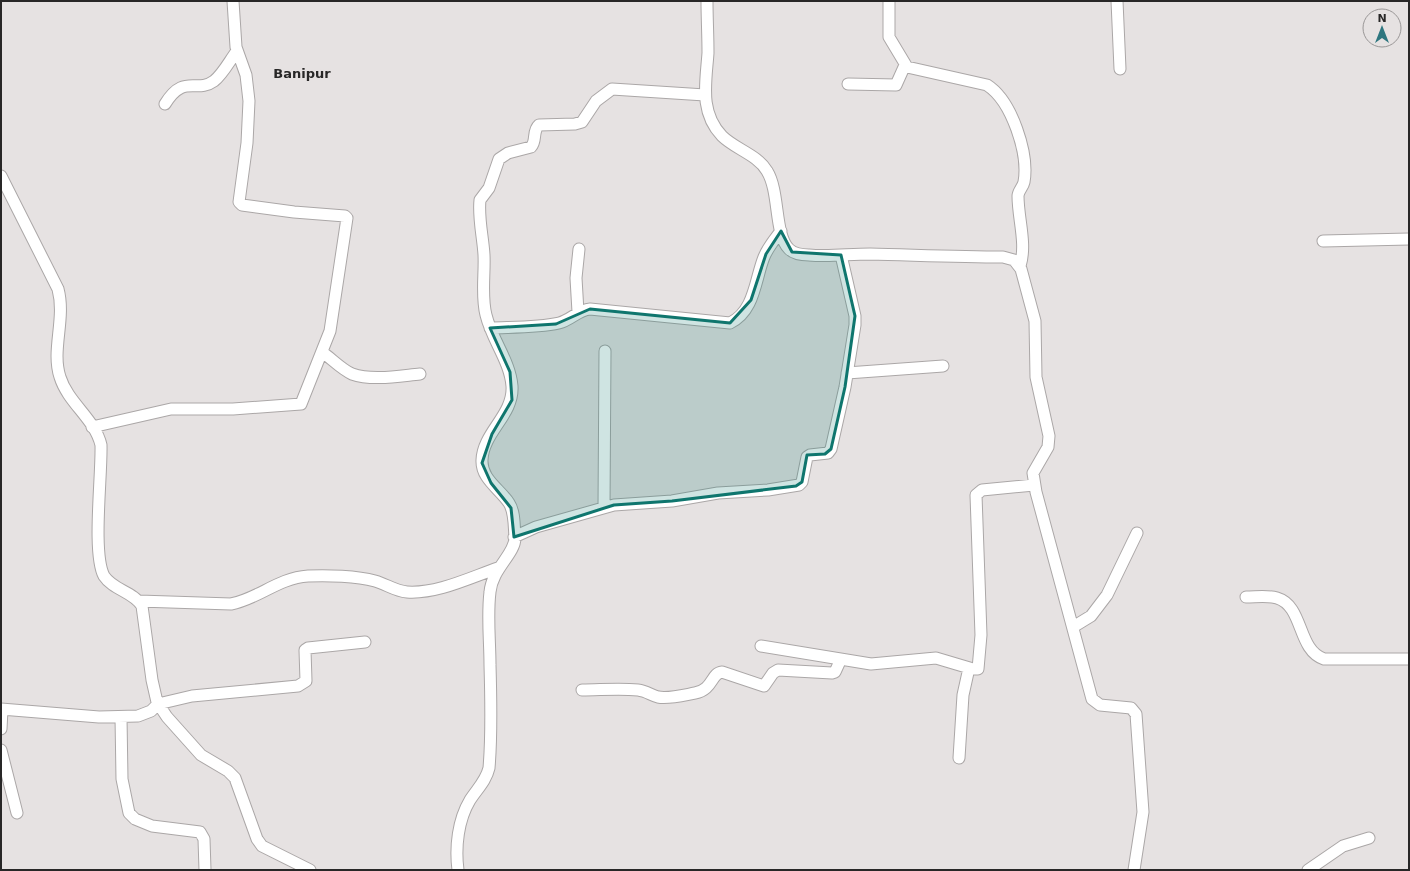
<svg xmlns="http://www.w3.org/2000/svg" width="1410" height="871" viewBox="0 0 1410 871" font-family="'DejaVu Sans',sans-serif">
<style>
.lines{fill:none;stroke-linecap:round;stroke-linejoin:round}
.minor-casing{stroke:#aba7a7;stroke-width:13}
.minor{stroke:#fff;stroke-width:11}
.marked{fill:#0f766e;fill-opacity:0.2;stroke:#0f766e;stroke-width:3;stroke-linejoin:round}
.labels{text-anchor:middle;stroke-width:4;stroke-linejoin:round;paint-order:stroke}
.quarter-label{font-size:13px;font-weight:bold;fill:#282727;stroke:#e6e2e2}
</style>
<rect width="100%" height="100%" fill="#e6e2e2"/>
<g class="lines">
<g class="minor-casing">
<path id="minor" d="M707 1C707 18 708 35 708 53 706 82 699 112 722 136 735 149 758 155 767 171 780 192 774 234 789 249 794 254 803 255 809 255 829 257 849 254 870 254 914 255 958 257 1003 257L1014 260 1021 269 1035 321 1036 377 1049 436 1048 447 1033 473 1036 492 1092 699 1100 705 1131 708 1136 714 1143 812 1134 870
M889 1V37L907 67 987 85C1012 101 1029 154 1024 182 1023 187 1018 191 1018 196 1018 219 1027 244 1020 266
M1117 1 1120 69
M848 84 896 85 905 65
M165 104C184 73 196 94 214 81 223 74 230 60 237 51
M1 176 58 289C66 319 51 350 60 377 68 403 95 419 101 445 102 475 92 553 104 576 113 590 134 592 142 606L152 680 157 702 167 717 201 755 228 771 235 778 257 839 262 846 310 870
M1323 241 1409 239
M578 312 576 278 579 249
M490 328C512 327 537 328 559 323 571 320 578 310 590 309L730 323C755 311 755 279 764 257 768 247 775 239 781 231
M322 352C331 358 341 369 352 374 372 381 399 376 420 374
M847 373 943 366
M92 427 171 409H233L301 404 330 331 347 218 345 216 294 212 242 205 239 202 247 143 249 101 246 75 236 47 233 1
M604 507 605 351
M514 537 536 527 614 505 672 501 718 493 768 490 799 485 802 482 807 457 810 455 828 453 831 449 845 387 855 325V316L841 255
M1246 597C1256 597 1267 595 1277 598 1304 606 1297 650 1324 659H1409
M139 601 231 604C258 599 278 578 308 576 327 575 357 576 375 581 386 584 395 591 407 592 437 594 469 578 498 568
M1073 627 1091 616 1107 595 1137 533
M761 646 871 664 936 658 973 669H978L981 635 976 495 982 490 1034 485
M582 690C600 690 619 688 638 690 646 691 651 695 658 697 669 699 684 695 695 693 713 690 711 673 722 672L764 686 773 673 778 670 832 673 835 672 841 659
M1 709 99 717 138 716 151 711 158 704 192 696 298 686 306 681 305 650 308 648 365 642
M121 717 122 779 129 813 135 819 152 826 200 832 204 839 205 870
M1 729 2 710
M1 750 17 813
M959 758 963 695 969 668
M458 870C455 847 458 820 470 800 477 789 486 781 489 768 492 734 491 699 490 665 490 641 487 616 490 592 492 569 515 554 515 538 514 527 515 512 509 503 500 489 481 479 482 460 483 432 514 415 512 386 510 361 492 340 486 315 481 296 485 274 484 255 483 237 478 218 480 200L489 188 499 159 508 153 531 147C537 141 532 131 539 125L575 124 582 122 596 101 612 89 705 95
M1308 870 1343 846 1369 838"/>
</g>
<use href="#minor" class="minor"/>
</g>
<path class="marked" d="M781 231 792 252 841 255 855 316 845 387 831 449 825 454 807 455 802 482 796 486 672 501 614 505 514 537 511 508 491 483 482 463 492 434 512 400 510 372 490 328 556 324 590 309 730 323 751 300 766 254Z"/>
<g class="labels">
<g class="quarter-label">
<text x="302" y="78">Banipur</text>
</g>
</g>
<rect width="1410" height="871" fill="none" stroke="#282727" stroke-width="4"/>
<g transform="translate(1382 28)"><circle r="19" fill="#e6e2e2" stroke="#9a9797"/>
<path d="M0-3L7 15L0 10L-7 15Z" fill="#2e767f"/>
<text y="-6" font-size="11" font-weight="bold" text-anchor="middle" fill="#282727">N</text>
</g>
</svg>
